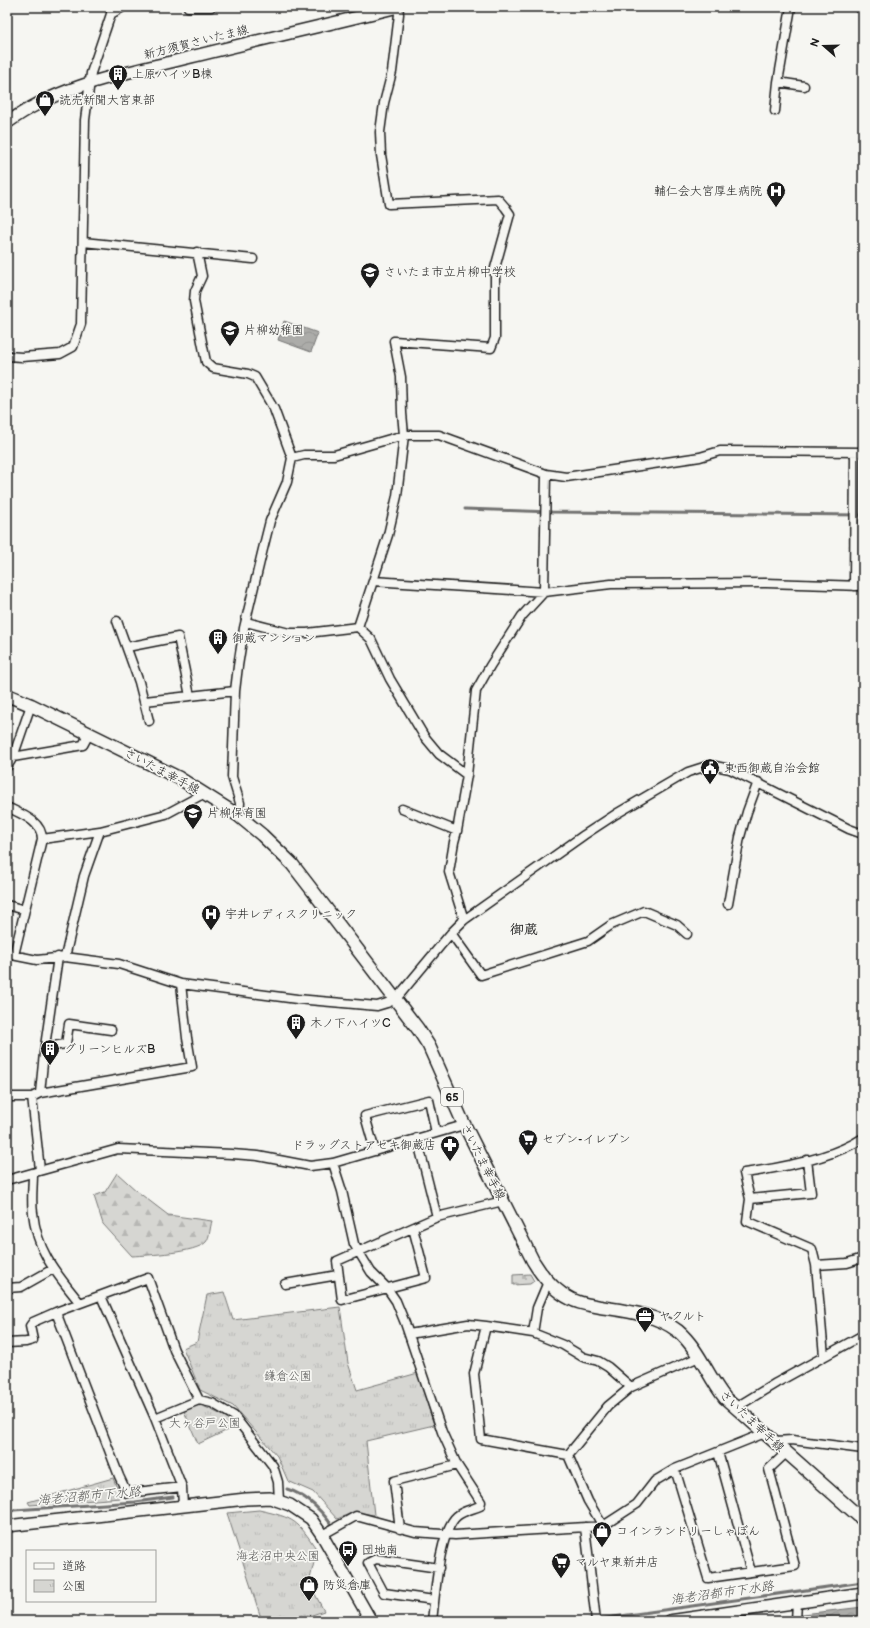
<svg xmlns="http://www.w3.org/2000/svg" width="870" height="1628" viewBox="0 0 870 1628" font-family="'Balsamiq Sans','Klee One',sans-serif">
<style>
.forest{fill:url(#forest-firs);stroke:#797977}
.cemetery{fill:url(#cemetery-stones);stroke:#797977}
.park{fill:url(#park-tufts);stroke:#797977}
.water{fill:url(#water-waves);stroke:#727271}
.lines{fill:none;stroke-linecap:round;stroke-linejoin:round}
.stream{stroke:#727271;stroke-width:3}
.street-casing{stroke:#1c1c1c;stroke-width:11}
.secondary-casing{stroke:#1c1c1c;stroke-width:14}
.primary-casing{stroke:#1c1c1c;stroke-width:15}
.street{stroke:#f6f6f2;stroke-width:8}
.secondary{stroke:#f6f6f2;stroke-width:11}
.primary{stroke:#f6f6f2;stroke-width:12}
.labels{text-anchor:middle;stroke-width:3.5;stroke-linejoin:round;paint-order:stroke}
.shield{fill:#f6f6f2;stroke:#5d5d5c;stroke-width:1}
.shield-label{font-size:11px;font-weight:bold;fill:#1c1c1c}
.street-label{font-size:12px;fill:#1c1c1c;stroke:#f6f6f2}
.poi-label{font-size:12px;fill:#1c1c1c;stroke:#f6f6f2;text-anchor:start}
.park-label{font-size:12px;fill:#545453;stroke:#f6f6f2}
.water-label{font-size:13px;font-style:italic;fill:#565654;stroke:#f6f6f2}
.quarter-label{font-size:14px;font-weight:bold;fill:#1c1c1c;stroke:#f6f6f2}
</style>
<defs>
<pattern id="forest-firs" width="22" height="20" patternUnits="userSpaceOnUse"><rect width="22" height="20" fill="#d6d6d2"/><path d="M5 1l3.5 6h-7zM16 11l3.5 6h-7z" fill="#b7b7b4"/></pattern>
<pattern id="cemetery-stones" width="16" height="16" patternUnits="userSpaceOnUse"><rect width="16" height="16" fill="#d6d6d2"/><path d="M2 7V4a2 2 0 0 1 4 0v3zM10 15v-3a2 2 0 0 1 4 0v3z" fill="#b7b7b4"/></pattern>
<pattern id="park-tufts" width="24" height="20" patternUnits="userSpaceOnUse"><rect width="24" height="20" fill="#d6d6d2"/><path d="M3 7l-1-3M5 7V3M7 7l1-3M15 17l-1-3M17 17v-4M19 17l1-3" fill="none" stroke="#b7b7b4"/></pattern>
<pattern id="water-waves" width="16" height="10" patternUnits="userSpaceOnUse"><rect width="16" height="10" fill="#acaca9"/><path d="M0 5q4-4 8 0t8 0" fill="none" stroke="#939391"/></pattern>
</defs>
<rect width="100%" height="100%" fill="#f6f6f2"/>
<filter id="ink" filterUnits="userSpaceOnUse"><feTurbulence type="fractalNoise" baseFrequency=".025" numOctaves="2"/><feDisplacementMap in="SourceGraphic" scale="8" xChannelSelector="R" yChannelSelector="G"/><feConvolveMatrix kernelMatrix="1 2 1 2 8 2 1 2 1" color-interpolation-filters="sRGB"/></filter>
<g filter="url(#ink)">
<path class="forest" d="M117 1173 138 1192 168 1215 212 1221C210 1227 210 1237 206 1242 196 1253 148 1255 132 1256L103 1224 94 1196 105 1192Z"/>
<path class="cemetery" d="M530 1274 534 1281 530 1284 513 1285V1275Z"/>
<path class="park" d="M224 1292 233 1320 340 1307 348 1363 357 1390 418 1373 434 1425 366 1441 374 1515 354 1512 337 1519 313 1492 288 1481 277 1456 233 1406 200 1390 183 1348 197 1342 207 1295Z
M199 1404 226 1417 234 1427 198 1444 184 1411Z
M113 1478 121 1498 30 1505 28 1502Z
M259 1510C295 1518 297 1520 317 1550L309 1583 324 1611 294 1621H262L227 1513Z"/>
<path class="water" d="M284 321 318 333 311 352 278 340Z
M863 1607 860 1621H803V1614Z"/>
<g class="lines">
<path class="stream" d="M465 509 552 512 863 515
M287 1489C306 1495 320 1509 331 1524
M7 1513 14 1510 135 1502 173 1497
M585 1621 863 1582"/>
<g class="street-casing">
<path id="street" d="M188 7H211
M791 7 778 82 804 86
M111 14 123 7
M775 111 778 82
M83 242 253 259
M197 252 202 276 195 291 194 301 206 362 213 368 248 374 255 377 274 409 292 458 287 482 270 521 262 553 244 628 238 666 235 691 232 777 240 803 239 816
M7 356 22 357 60 354 73 347 81 324 85 120 91 73 111 14V7
M292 458 304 455H334L404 435H439L546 474 566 477 700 457 720 451 863 452
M373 581 544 592 611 584 766 583 863 586
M854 586 855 452
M117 621 139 682 149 721
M246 622 289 633H307L358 627
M358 627 388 535 397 496 404 435 402 413 401 377 394 341 491 348 495 338V268L510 214 505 207 498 199 389 204 381 155 380 132 384 103 392 72 399 14 398 7
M358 627 371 639 390 679 424 736 439 754 467 775
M127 647 178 637 190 696
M145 701 235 691
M13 757 83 745 89 734
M7 767 13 757 31 705
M7 807C21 814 42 821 42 839L14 955
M402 809 457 831
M42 839 100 831 166 814 205 793
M728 904 740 837 747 812 758 782
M7 905 25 910
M464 920 449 872 454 842 457 831 467 775 476 691 490 666 522 616 544 592 546 474
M451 933 481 975 588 941 611 925 644 911 677 925 687 934
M7 954 37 960 65 957 119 964 181 984 297 999 377 1006 387 1003 396 999 451 933 464 920 584 835 616 814 688 772 710 765 730 769 849 829 863 834
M65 957 84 876 100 831
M45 1047 66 1044 69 1024 111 1030
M40 1093 44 1053 58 957
M7 1097H32L40 1093 192 1067 187 1038 181 984
M32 1097 40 1170
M417 1138 437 1217
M375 1151 365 1116 429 1100 436 1133
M333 1163 342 1191 354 1244 371 1272 387 1288 396 1301 405 1323 442 1432 457 1465 481 1502 480 1506C473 1509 462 1511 457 1516 439 1531 435 1597 432 1621
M33 1173C33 1186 31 1200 33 1213 37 1252 56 1273 80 1303
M7 1180 118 1149 232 1154 258 1156 310 1166 333 1163 464 1125
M750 1199 811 1193 807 1160
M413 1228 426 1278 342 1300 337 1261 437 1217 503 1201
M816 1265 847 1263 863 1258
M285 1284 338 1275
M7 1288 21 1287 53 1269
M101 1296 155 1418 182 1487
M533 1333 537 1308 548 1282
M409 1334 468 1324 486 1326
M7 1343 26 1342 33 1340 30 1326 33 1322 56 1312
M824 1356 816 1265 812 1249 747 1221 750 1199 744 1173C780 1168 833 1158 863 1138
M631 1387 608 1367 598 1361 583 1357 563 1345 533 1333 486 1326 474 1374 481 1439 568 1455 608 1406 631 1387 699 1357
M735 1408 776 1383 863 1335
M155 1418 199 1400 212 1403 234 1416 273 1466 278 1482 279 1501
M775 1441 792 1440 863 1449
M718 1452 751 1572
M568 1455 588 1501 603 1526
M675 1469 708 1578 795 1566 769 1469 787 1452
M183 1506 182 1487 127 1493 119 1476 56 1312 148 1278 174 1350 199 1400
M585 1527 596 1621
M400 1529 394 1481 457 1465
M322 1535 356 1516 415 1532 455 1535 603 1526 637 1504 655 1481 675 1469 765 1433
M434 1600 384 1593 368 1563 376 1559 439 1568
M796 1621 797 1602"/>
</g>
<g class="secondary-casing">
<path id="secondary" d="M861 7 863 8
M7 123C58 85 123 74 183 59 254 41 327 25 398 7
M7 1526 246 1499 270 1498 290 1505 311 1519 322 1535 371 1621
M669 1621 863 1593"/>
</g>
<g class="primary-casing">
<path id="primary" d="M7 695 31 705 179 778 239 816 262 835 292 864 309 886 418 1029 429 1046 461 1118 533 1261C542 1276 554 1291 571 1299 580 1304 591 1305 600 1307 626 1311 656 1314 678 1331 699 1349 708 1377 725 1398L863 1520"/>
</g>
<use href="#street" class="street"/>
<use href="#secondary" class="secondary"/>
<use href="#primary" class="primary"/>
</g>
</g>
<defs>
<g id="building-pin" transform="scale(1)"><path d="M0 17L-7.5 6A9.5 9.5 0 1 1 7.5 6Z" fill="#1c1c1c" stroke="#f6f6f2"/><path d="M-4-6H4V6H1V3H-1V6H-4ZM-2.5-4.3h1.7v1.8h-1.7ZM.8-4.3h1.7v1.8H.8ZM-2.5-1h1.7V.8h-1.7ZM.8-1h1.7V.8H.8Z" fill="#fff"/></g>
<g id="shop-pin" transform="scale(1)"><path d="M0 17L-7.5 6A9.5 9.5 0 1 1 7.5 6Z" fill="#1c1c1c" stroke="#f6f6f2"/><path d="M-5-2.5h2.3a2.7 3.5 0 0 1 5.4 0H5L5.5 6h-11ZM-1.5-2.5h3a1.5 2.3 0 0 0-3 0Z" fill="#fff"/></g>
<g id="hospital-pin" transform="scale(1)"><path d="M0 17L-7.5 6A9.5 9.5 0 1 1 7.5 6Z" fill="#1c1c1c" stroke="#f6f6f2"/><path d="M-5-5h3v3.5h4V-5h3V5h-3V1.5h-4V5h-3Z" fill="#fff"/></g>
<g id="school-pin" transform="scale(1)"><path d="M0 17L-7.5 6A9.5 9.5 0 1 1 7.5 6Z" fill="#1c1c1c" stroke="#f6f6f2"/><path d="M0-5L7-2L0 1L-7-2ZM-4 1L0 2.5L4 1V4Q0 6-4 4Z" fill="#fff"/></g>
<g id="civic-pin" transform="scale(1)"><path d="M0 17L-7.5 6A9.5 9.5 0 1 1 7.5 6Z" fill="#1c1c1c" stroke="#f6f6f2"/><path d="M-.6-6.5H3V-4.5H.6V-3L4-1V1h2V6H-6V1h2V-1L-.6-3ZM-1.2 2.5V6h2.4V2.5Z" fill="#fff"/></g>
<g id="supermarket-pin" transform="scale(1)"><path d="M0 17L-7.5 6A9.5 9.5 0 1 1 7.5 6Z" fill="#1c1c1c" stroke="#f6f6f2"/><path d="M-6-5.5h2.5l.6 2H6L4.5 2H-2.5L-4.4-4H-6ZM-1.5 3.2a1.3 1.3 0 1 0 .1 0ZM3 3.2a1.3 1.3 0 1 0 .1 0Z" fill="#fff"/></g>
<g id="pharmacy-pin" transform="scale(1)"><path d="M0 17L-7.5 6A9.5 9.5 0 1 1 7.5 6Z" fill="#1c1c1c" stroke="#f6f6f2"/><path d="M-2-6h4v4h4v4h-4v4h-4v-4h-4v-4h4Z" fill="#fff"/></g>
<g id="office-pin" transform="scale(1)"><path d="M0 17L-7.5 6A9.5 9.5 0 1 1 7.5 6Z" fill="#1c1c1c" stroke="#f6f6f2"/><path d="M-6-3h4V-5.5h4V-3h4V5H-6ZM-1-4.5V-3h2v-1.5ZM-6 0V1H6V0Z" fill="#fff"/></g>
<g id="bus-pin" transform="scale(1)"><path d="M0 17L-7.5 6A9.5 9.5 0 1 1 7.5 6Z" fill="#1c1c1c" stroke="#f6f6f2"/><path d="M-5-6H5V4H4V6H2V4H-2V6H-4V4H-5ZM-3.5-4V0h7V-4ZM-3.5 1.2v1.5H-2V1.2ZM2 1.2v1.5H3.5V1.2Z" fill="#fff"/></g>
</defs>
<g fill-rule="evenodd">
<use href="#building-pin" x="118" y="74"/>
<use href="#shop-pin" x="45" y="100"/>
<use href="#hospital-pin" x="776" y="191"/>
<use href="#school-pin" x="370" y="272"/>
<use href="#school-pin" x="230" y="330"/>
<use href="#building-pin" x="218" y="638"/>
<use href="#civic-pin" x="710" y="768"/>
<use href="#school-pin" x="193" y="813"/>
<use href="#hospital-pin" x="211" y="914"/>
<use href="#building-pin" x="296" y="1023"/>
<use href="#building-pin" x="50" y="1049"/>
<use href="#supermarket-pin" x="528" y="1139"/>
<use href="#pharmacy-pin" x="450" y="1145"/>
<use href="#office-pin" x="645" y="1316"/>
<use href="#shop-pin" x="602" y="1531"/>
<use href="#bus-pin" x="348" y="1550"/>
<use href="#supermarket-pin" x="561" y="1562"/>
<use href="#shop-pin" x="309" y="1585"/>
</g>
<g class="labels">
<rect class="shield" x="441" y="1088" width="22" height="18" rx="3"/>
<g class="shield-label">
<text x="452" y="1101">65</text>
</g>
<g class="street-label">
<text transform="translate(196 42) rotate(-14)" y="4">新方須賀さいたま線</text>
<text transform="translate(162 771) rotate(28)" y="4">さいたま幸手線</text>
<text transform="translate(483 1162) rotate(63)" y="4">さいたま幸手線</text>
<text transform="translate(752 1421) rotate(43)" y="4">さいたま幸手線</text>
</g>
<g class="poi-label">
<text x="132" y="78">上原ハイツB棟</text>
<text x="59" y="104">読売新聞大宮東部</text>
<text x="762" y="195" text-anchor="end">輔仁会大宮厚生病院</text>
<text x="384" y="276">さいたま市立片柳中学校</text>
<text x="244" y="334">片柳幼稚園</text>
<text x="232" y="642">御蔵マンション</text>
<text x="724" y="772">東西御蔵自治会館</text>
<text x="207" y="817">片柳保育園</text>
<text x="225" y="918">宇井レディスクリニック</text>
<text x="310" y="1027">木ノ下ハイツC</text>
<text x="64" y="1053">グリーンヒルズB</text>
<text x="542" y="1143">セブン-イレブン</text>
<text x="436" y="1149" text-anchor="end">ドラッグストアセキ御蔵店</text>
<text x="659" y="1320">ヤクルト</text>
<text x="616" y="1535">コインランドリーしゃぼん</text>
<text x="362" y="1554">団地南</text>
<text x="575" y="1566">マルヤ東新井店</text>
<text x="323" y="1589">防災倉庫</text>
</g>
<g class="park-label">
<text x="288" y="1380">鎌倉公園</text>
<text x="205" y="1427">大ヶ谷戸公園</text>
<text x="278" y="1560">海老沼中央公園</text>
</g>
<g class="water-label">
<text transform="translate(89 1495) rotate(-5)" y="5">海老沼都市下水路</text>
<text transform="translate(722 1592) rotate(-8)" y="5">海老沼都市下水路</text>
</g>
<g class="quarter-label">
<text x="524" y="934">御蔵</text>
</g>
</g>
<rect width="870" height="1628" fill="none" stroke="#f6f6f2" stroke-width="24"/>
<rect x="12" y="12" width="846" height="1604" fill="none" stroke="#1c1c1c" stroke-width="1.5" filter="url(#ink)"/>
<rect x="26" y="1550" width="130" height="52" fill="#f6f6f2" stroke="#9f9f9c"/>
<rect x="34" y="1563" width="20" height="6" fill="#f6f6f2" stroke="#9f9f9c"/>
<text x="62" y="1570" font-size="12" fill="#1c1c1c">道路</text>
<rect x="34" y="1580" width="20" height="12" fill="url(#park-tufts)" stroke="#9f9f9c"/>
<text x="62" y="1590" font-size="12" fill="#1c1c1c">公園</text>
<g transform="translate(824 46) rotate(290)" stroke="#f6f6f2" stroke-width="3" paint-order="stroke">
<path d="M0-3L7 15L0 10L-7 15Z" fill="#1c1c1c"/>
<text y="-6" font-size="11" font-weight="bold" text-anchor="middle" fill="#1c1c1c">N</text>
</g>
</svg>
